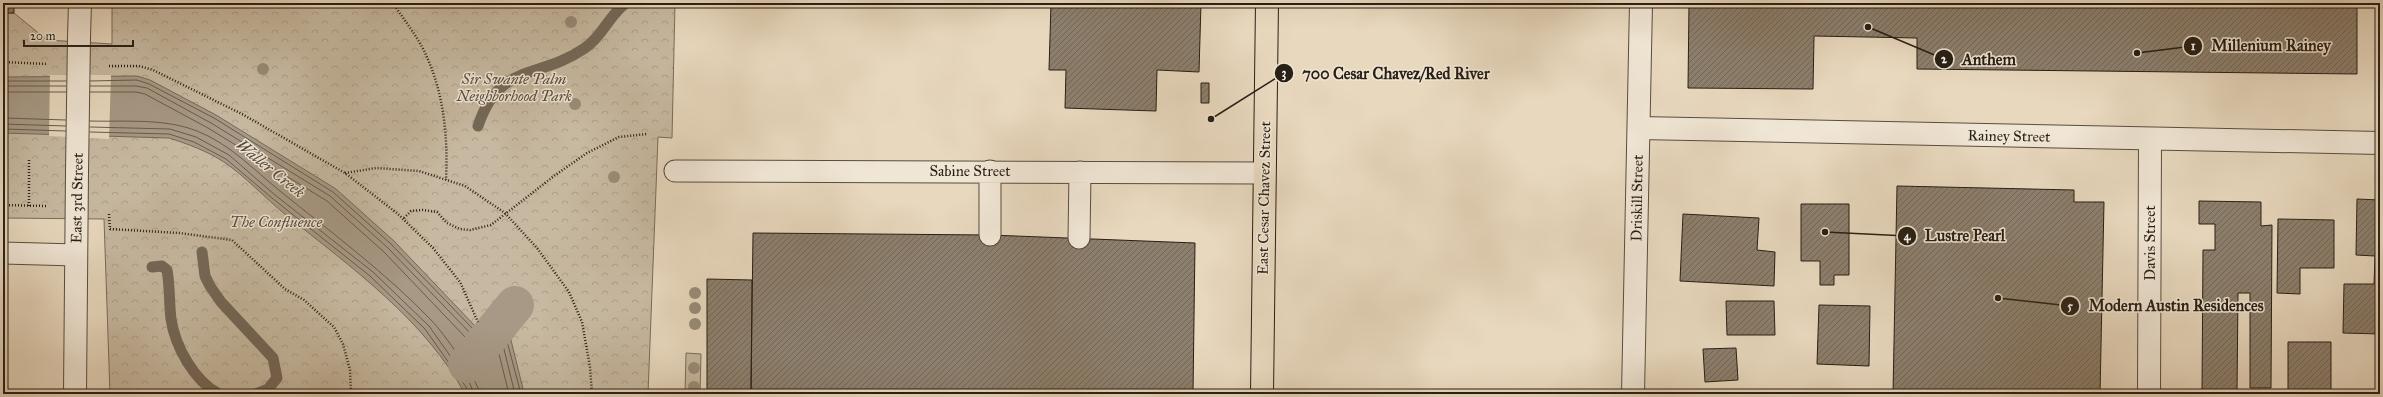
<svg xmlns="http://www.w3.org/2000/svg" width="2383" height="397" viewBox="0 0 2383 397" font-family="'IM FELL Great Primer',serif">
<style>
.green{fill:#c7b9a1;stroke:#786c5b}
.park{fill:url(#park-crowns);stroke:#786c5b}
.water{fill:#a79985;stroke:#746858}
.pier{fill:#e8d8be}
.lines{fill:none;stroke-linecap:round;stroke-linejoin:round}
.shore{stroke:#685c4d;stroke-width:1}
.stream{stroke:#746858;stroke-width:11}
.canal{stroke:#a79985;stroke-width:38}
.building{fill:url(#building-hatch);stroke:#281f15}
.lane-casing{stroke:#584d3f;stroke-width:23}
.street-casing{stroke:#584d3f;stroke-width:24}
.primary-casing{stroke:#281f15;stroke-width:24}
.path{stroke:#281f15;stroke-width:2.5;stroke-dasharray:1 2;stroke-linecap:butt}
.lane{stroke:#f0e6d5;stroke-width:21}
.street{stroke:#f0e6d5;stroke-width:22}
.primary{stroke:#e8d8be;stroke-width:22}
.street-bridge-casing{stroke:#584d3f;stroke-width:24;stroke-linecap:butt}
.street-bridge{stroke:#f0e6d5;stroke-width:22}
.tree{fill:#998c78}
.labels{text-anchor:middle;stroke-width:3;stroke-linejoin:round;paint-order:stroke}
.park-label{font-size:15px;font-style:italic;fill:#584d3f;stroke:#f0e6d5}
.street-label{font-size:15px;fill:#281f15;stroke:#f0e6d5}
.water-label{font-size:16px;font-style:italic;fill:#544a3c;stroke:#f0e6d5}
.leader{fill:none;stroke:#281f15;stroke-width:1.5}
.callout-dot{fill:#281f15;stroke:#f0e6d5;stroke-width:1.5}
.mark-label{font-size:12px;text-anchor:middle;font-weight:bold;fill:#fff}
.callout-label{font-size:16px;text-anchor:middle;font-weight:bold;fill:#281f15;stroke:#f0e6d5;stroke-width:3;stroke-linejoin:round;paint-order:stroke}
</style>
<defs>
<pattern id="park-crowns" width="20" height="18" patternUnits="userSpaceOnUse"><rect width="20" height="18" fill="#c7b9a1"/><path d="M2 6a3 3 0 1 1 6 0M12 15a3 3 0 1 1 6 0" fill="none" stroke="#ab9f8a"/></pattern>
<pattern id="building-hatch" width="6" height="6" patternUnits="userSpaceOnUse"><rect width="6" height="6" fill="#8c7f6d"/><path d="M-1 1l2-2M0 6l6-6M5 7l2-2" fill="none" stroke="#726758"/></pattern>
</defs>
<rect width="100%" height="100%" fill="#e8d8be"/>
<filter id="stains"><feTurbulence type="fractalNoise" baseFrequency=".005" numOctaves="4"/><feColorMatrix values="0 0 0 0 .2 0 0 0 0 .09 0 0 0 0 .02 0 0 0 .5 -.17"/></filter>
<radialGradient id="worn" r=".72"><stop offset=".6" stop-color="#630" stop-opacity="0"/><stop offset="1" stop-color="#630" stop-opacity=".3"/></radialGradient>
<path class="green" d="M686 353 701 354 700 394H685Z"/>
<path class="park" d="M112 3H675L672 138 658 137 648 394H110L104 219 3 218V13H14L47 40 112 44Z"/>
<path class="water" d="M137 76 150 80 216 115 336 189 394 241 477 328 493 320 508 328 524 393 465 394C425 320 351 267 286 215 265 198 246 177 224 162 207 151 188 144 169 138L3 133V77Z"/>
<path class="pier" d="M50 75H111L109 139 49 136Z"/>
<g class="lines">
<path class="shore" d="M3 81H66
M90 81 137 80 149 84 214 118 333 192 391 244 474 330 478 331 493 325 504 330 521 394
M3 86H66
M90 86H136L147 88 211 123 330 196 388 248 471 334 479 336 494 330 500 333 515 394
M3 92H66
M90 92H136L145 94 208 128 327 201 384 252 467 339 478 342 495 338 509 394
M3 118 66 120
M90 121C125 122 164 118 197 131 230 144 254 170 280 191 332 233 386 273 432 321 442 331 479 382 480 394
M3 124 66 126
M90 127 170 129 196 137 229 155 275 195 373 272 429 326 470 384 474 394
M3 129 66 131
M90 132 169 134 194 142 226 159 272 198 370 276 425 329 466 387 469 394"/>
<path class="stream" d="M478 126C500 61 539 80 585 48 603 36 609 15 626 3
M202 252 205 276 210 286 221 302 273 358 277 378 268 389 256 394
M152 267 162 266 167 270C170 286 169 303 171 319 175 346 194 381 219 394"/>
<path class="canal" d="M467 364 515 305"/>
</g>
<path class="building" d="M3 3H14V13H3Z
M1051 3H1201L1199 72 1157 70 1156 111 1065 108 1066 70H1049Z
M1689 3H2357V74L1917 69V38L1814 36 1813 89 1688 88Z
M1201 83H1209V103H1201Z
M1897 186 2074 190V202H2104L2100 394H1893Z
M2357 199 2380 200V334L2343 333 2344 284H2374L2375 256 2356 255Z
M2199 201 2261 202V226L2272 225 2271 388H2250V293H2238L2237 394H2202L2203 250H2215V224H2199Z
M1801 204H1849V275H1834V285H1820V261H1801Z
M1683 214 1759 218 1757 250 1775 252 1774 286 1680 281Z
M2278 219 2334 220V268H2300V294L2277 293Z
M753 233 990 235 1195 243 1193 394H751Z
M707 279 752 280 751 394H707Z
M1726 301H1774L1775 335H1727Z
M1819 305 1870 306 1869 366 1817 364Z
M2288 342H2331V394H2288Z
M1736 348 1738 380 1705 382 1703 349Z"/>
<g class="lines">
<g class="lane-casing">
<path id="lane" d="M675 171 1264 173
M990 171V235
M1079 238 1080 172
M3 253 76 255"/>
</g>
<g class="street-casing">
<path id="street" d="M79 37 80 3
M1639 128 2380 143
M75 394 77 171
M1633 394 1641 3
M2149 394 2150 140"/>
</g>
<g class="primary-casing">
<path id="primary" d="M1262 394 1267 3"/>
</g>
<path class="path" d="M393 3C404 20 418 37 426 55 444 94 448 137 446 180
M3 62 48 64
M109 66H139L153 70 242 114 345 173 398 214 433 248 460 282 478 322
M29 160V206
M345 173 376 168 419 171 465 186 505 213 537 248 569 292 582 322 590 367 592 394
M3 205 46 206
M109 214 110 229 179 233 232 240 285 289 304 300 334 327 343 344 350 370 351 394
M404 218 411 211 423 210 437 212 447 223 460 229 470 230 491 225 554 176 587 153 619 137 647 134"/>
<use href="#lane" class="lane"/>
<use href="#street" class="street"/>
<use href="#primary" class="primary"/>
<g class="street-bridge-casing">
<path id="street-bridge" d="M77 171 79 37"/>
</g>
<use href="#street-bridge" class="street-bridge"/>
</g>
<g class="tree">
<circle cx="571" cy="22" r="6"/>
<circle cx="263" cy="69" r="6"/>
<circle cx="575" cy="104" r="6"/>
<circle cx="614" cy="177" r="6"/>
<circle cx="695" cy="293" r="6"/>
<circle cx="695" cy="308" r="6"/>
<circle cx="695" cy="324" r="6"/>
<circle cx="694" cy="368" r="6"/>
<circle cx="694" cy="387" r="6"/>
</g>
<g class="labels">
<g class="park-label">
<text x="514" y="84">Sir Swante Palm<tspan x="514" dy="17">Neighborhood Park</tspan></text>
<text x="276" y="227">The Confluence</text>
</g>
<g class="street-label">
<text transform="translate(2009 136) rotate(1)" y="5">Rainey Street</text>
<text x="970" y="176">Sabine Street</text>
<text transform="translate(77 198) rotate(-89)" y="5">East 3rd Street</text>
<text transform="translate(1264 198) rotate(-89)" y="5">East Cesar Chavez Street</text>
<text transform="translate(1637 198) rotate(-89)" y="5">Driskill Street</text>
<text transform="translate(2150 243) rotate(-90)" y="5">Davis Street</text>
</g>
<g class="water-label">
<text transform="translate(271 168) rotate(39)" y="6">Waller Creek</text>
</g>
</g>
<path class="leader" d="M2137 53L2193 46M1868 27L1944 59M1211 119L1284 73M1825 232L1907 236M1998 298L2070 306"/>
<g class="callout-dot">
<circle cx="2137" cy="53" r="4"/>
<circle cx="1868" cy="27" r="4"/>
<circle cx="1211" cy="119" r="4"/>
<circle cx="1825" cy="232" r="4"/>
<circle cx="1998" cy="298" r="4"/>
<circle cx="2193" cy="46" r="10"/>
<circle cx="1944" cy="59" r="10"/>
<circle cx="1284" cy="73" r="10"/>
<circle cx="1907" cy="236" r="10"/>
<circle cx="2070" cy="306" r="10"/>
</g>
<g class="mark-label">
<text x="2193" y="50">1</text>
<text x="1944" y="63">2</text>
<text x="1284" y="77">3</text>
<text x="1907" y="240">4</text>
<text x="2070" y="310">5</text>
</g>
<g class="callout-label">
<text x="2271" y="51">Millenium Rainey</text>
<text x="1989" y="65">Anthem</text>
<text x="1396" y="79">700 Cesar Chavez/Red River</text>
<text x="1965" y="241">Lustre Pearl</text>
<text x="2176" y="311">Modern Austin Residences</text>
</g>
<rect width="2383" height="397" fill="none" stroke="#e8d8be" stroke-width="16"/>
<rect x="4" y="4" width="2375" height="389" fill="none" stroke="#281f15" stroke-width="2"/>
<rect x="8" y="8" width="2367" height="381" fill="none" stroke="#281f15"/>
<path d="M24 40v6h109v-6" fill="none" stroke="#281f15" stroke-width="2"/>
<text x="30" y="40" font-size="12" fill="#281f15" stroke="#f0e6d5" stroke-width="3" paint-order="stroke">20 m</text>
<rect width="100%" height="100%" filter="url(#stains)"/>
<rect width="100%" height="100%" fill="url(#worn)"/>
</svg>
